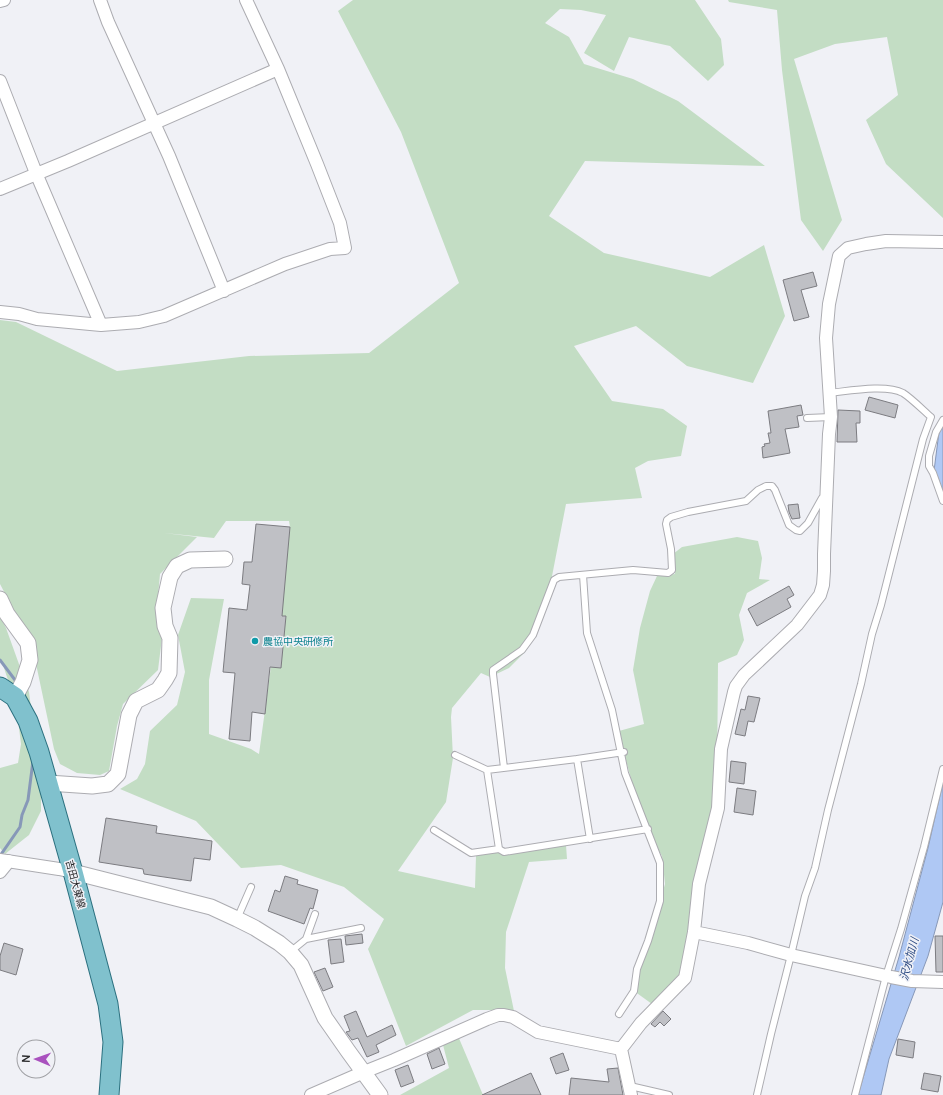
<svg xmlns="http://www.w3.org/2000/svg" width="943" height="1095" viewBox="0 0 943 1095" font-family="Manrope,'Noto Sans JP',sans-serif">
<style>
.green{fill:#c3ddc4}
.water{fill:#afc8f4;stroke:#8798b8}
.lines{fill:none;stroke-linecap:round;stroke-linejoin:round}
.stream{stroke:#8798b8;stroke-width:3}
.building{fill:#bfc0c5;stroke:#7c7c81}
.service-casing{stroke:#acacb1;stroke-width:8}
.minor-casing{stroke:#acacb1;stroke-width:14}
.tertiary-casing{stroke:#acacb1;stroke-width:17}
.primary-casing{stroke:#2b707f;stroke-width:21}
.service{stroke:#fff;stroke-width:6}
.minor{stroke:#fff;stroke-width:12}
.tertiary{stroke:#fff;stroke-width:15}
.primary{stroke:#80c1cd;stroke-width:19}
.culture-dot{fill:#0f9aa8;stroke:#f0f1f6;stroke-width:1.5}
.labels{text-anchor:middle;stroke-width:3;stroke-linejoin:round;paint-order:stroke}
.culture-label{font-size:10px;fill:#0d838f;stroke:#f0f1f6;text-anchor:start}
.street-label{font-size:10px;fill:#29292b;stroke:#f0f1f6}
.water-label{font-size:11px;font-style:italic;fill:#314e85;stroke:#f0f1f6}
</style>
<rect width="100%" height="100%" fill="#f0f1f6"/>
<path class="green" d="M353 0H695L721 39 724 65 708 81 670 46 629 37 614 71 584 53 606 15 581 10 560 9 545 23 569 37 584 64 633 79 678 101 765 166 585 161 549 216 604 253 710 277 764 245 785 316 753 383 687 366 636 326 574 346 612 401 663 409 687 426 681 456 648 461 635 468 642 498 566 504 547 602 541 623 525 652 509 668 490 677 481 673 452 708 451 717 453 758 446 802 398 871 475 888 476 856 502 850 566 845 567 859 529 862 506 932 505 968 514 1011 502 1010H473L406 1046 368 949 384 919 344 887 281 865 241 868 196 821 120 789 137 779 145 764 150 731 177 705 185 672 178 635 191 598 224 599 209 680V734L251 749 259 754 290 527 289 521H226L214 538 164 533 197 537 160 574 156 619 162 638 158 670 123 704 117 726 109 771 100 775 77 773 60 764 54 749 32 645 0 584V320L16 322 117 371 249 356 369 353 459 283 401 132 338 11Z
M728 0H943V218L886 164 866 120 898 95 887 37 835 44 794 59 842 220 823 251 801 220 782 70 777 10 729 2Z
M737 537 758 541 762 558 759 579 770 580 747 593 739 615 744 640 737 655 718 663 717 787 698 864 686 972 652 1004 634 991 665 884 662 856 649 833 641 814 625 757 619 731 644 724 633 670 640 628 650 591 657 576 675 574 673 554 682 547Z
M0 616 6 628 29 692 41 785V811L29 835 5 854 0 848V768L18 763 21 744 16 704 2 662 0 661Z
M458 1036 483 1095H400L449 1068 443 1045Z"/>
<path class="water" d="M943 426V494L934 471 939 432Z
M943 782V902L928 956 889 1059 881 1095H858L899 957 928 848Z"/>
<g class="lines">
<path class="stream" d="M0 660 15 680
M0 856 20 827 22 815 28 800 33 761"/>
</g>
<path class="building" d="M813 272 817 286 801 290 809 317 794 321 783 280Z
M869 397 898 405 895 418 865 410Z
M801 405 803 415 797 416 799 427 785 429 790 453 763 458 762 447 765 446 764 444 770 443 768 433H771L768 411Z
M838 410 860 411V423H856L857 442H837Z
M798 504 800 518 792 519 789 512 788 505Z
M256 524 290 527 282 616H286L281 668 270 667 265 714 252 712 250 741 229 739 235 673 223 672 229 608 247 610 250 585 242 584 244 562H252Z
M789 586 794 595 787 599 791 607 757 626 748 609Z
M748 696 760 698 754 722 748 721 745 736 735 734 741 709 745 710Z
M731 761 746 763 744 784 729 782Z
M737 788 756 791 753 815 734 812Z
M106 818 157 826 156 833 212 841 210 860 194 858 191 881 144 874 143 869 99 862Z
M285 876 298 880 297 884 318 890 313 909 310 908 304 924 268 911 275 890 280 892Z
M362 934 363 943 346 945 345 936Z
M935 936H943V972H936Z
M341 939 344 962 331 964 328 940Z
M4 943 23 949 16 975 0 970V956Z
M325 968 333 987 323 991 314 972Z
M356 1011 367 1037 392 1025 396 1035 376 1045 379 1052 367 1057 358 1038 352 1040 346 1032 350 1031 344 1016Z
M663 1011 671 1019 664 1026 660 1022 655 1027 651 1024Z
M898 1039 915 1042 913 1058 896 1055Z
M439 1048 445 1064 432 1069 427 1054Z
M563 1053 569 1070 556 1074 550 1058Z
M408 1065 414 1082 401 1087 395 1070Z
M618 1068 623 1095H569L571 1078 609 1082 607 1069Z
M531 1073 541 1095H482Z
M924 1073 941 1076 938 1092 921 1089Z"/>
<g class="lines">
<g class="service-casing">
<path id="service" d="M807 418 831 417
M943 420 936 432 929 456V466L933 473 943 501
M583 575 587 633 612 710 625 773 660 863V901L648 941 637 969 634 991 619 1014
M455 755 487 770
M504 768 493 674V670L522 650 533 635 554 580 559 577 633 570 668 573 672 570 671 549 666 524 667 520 671 517 688 512 746 501 758 490 766 486H772L775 490 789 525 796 530 800 531 808 523 822 498 825 497
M434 830 471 853 499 849 504 852 648 829
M590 839 577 759 624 752
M499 849 487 770 577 759
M237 919 251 887
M306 939 361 928
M290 952 306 939 315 914
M630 1086 669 1095
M757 1095 771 1034 791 955 805 896 815 868 828 810 861 684 872 634 881 605 923 439 931 417C923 410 911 398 903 393 886 384 849 391 829 393
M855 1095 886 976 901 929 924 847 943 769"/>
</g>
<g class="minor-casing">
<path id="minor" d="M100 0 108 22 169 156 224 291
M0 1 4 0
M0 81 36 173 101 325
M0 189 68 161 278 69
M0 312 19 314 37 319 101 325 139 322 164 316 285 264 330 249 345 248 340 223 317 164 278 69 246 0
M0 860 59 869 73 872
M0 872 9 861
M694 932 748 943 791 955 891 977 912 981 943 982
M311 1095 364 1072 394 1060 487 1019 498 1015H504L513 1017 538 1032 621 1049
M631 1095 621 1049 641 1023 685 978 694 932 699 884 718 808 721 749 734 692 736 686 744 675 797 625 820 595 823 585 824 571V554L829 434 831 417 826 338 829 304 839 256 848 248 866 244 886 241 943 242"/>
</g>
<g class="tertiary-casing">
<path id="tertiary" d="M0 599 7 614 28 643 30 660 23 682 15 697
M48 783 92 786 108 784 118 774 129 715 136 701 158 690 165 680 169 673 170 638 165 626 163 608 170 577 177 566 190 560 225 559
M73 872 211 907 237 919 255 928 279 943 290 952 301 965 325 1018 348 1051 380 1095"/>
</g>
<g class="primary-casing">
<path id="primary" d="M0 687 15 697 28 721 39 752 73 872 108 1004 113 1042 109 1095"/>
</g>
<use href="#service" class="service"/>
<use href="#minor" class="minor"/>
<use href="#tertiary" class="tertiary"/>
<use href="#primary" class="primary"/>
</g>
<circle class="culture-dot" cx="255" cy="641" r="4"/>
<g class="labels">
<g class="culture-label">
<text x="263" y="645">農協中央研修所</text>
</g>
<g class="street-label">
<text transform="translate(76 884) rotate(75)" y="4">吉田大東線</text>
</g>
<g class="water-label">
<text transform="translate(909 959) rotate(-75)" y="4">沢水加川</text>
</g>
</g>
<g transform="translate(36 1059) rotate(272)"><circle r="19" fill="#f0f1f6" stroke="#a0a1a5"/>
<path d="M0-3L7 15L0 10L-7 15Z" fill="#a951be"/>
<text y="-6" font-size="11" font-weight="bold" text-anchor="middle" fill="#29292b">N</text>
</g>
</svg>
